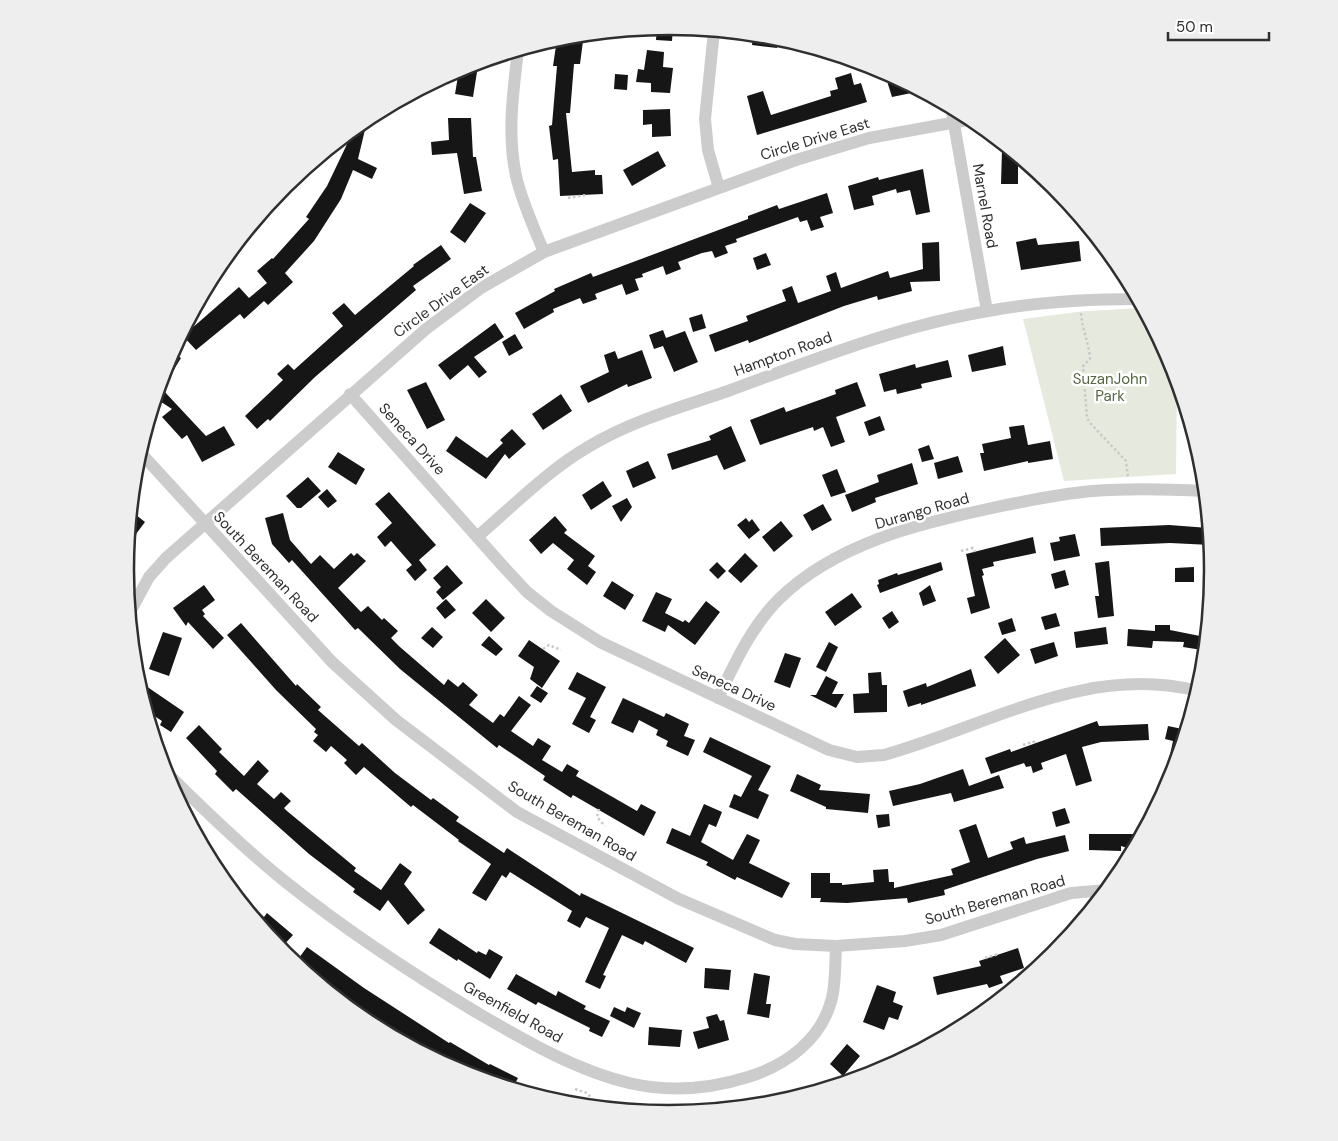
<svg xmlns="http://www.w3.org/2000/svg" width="1338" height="1141" viewBox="0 0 1338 1141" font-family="'DM Sans',sans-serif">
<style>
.green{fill:#e6eade}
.building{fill:#161616}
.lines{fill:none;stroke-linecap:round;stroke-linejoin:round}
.path{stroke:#c9c9c9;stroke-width:2.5;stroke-dasharray:2.5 2.5;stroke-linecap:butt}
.minor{stroke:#ccc;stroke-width:12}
.labels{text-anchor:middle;stroke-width:5;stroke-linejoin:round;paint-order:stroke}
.street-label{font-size:15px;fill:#2f2f2f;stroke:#fff}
.park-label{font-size:15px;fill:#566640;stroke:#fff}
.rim{fill:none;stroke:#2f2f2f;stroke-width:2.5}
</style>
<rect width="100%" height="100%" fill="#fff"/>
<path class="green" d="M1143 308 1172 362 1177 379 1176 474 1064 481 1023 319 1085 311Z"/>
<path class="building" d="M657 27H673L672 41 656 40Z
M576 35 575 40 583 41 580 64H574L570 113H566L572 172 595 170V175H602L603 194 560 196 558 159 553 160 549 126 552 125 557 66H553L557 39Z
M753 35 778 38 777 48 752 45Z
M647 50 664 52 663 67 673 68 670 93 651 92V83L636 82 638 69 644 70Z
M459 70 477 72 473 97 455 94Z
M851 73 854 85 861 83 867 102 757 135 747 96 763 91 771 115 831 96 830 91 838 89 835 78Z
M615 74 628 75 627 90 614 89Z
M889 74 903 82 921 91 892 97 887 81 890 80Z
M670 109 671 136 652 137V124L643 125V110Z
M368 117 358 159 377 168 372 179 353 170 341 199 314 241 285 273 293 282 268 305 264 301 244 319 240 314 196 350 183 336 239 287 249 298 267 283 257 271 272 258 273 259 309 219 306 217 327 186 349 140 342 138Z
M448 118H471L473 157H476L482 191 464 194 457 153 432 155 431 142 449 140Z
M1002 150 1011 151 1018 157V184H1001Z
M658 151 666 166 632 186 623 170Z
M923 169 930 212 916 215 910 190 897 193 896 189 872 196 874 205 854 210 848 186 878 177 879 180Z
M827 193 833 213 820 217 824 227 811 231 807 220 800 222 798 217 736 239 737 242 725 246 728 253 715 258 712 251 702 253 678 262 681 269 666 275 663 266 642 274 643 277 635 279 639 290 626 295 622 284 595 294 597 299 583 304 580 298 553 309 554 312 524 329 515 313 555 291 554 289 591 273 593 277 748 219V216L777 205 779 209Z
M470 203 486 213 465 243 450 232Z
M1036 238 1038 245 1079 241 1081 261 1021 270 1016 242Z
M939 242 940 281 910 282 912 291 878 300 877 296 844 306 749 343 748 340 715 352 709 335 748 321 746 316 786 301 782 290 792 286 798 303 831 291 826 276 836 272 841 288 888 271 890 278 923 269 922 243Z
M441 245 451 259 413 286 416 290 315 377 270 421 268 419 257 429 245 416 283 380 277 374 288 364 294 370 343 326 332 313 344 303 355 315 414 266 413 265Z
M766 253 771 265 757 270 753 258Z
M702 314 706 328 693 332 689 318Z
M495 323 504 337 474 357 487 372 479 378 468 365 450 380 438 365Z
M663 330 666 338 685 331 698 362 674 372 663 346 654 349 649 335Z
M515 334 523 348 509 356 502 342Z
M1003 346 1006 365 972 372 968 355Z
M642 350 652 378 628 387 627 384 588 403 580 386 609 372 604 355 615 351 618 359Z
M171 352 181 358 162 389 206 436 224 426 235 445 202 462 187 435 182 439 162 417 172 409 155 398Z
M948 360 952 377 921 384 922 388 897 394 896 389 884 392 879 374 915 364 916 368Z
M426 382 445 420 427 429 407 390Z
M857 382 866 406 836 417 845 442 831 447 823 427 814 431 813 427 760 445 750 420 784 407 786 412 836 394 835 390Z
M561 394 572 411 543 430 532 414Z
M880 416 885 430 869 436 864 422Z
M1024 425 1028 445 1050 441 1053 459 1028 463V461L984 471 980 453H984L982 444 1011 438 1009 427Z
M731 426 746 461 724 470 717 455 672 470 667 454 711 440 709 436Z
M512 429 526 444 509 459 505 454 486 479 446 451 456 436 487 458 503 443 500 440Z
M929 445 934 459 922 462 918 449Z
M338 452 365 469 356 485 328 467Z
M958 456 963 472 938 479 934 463Z
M648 461 656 478 633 488 626 471Z
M912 463 918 484 875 498 876 502 852 512 845 495 879 482 877 475Z
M837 469 846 492 831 497 822 475Z
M308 477 321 491 301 508H297L286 496Z
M603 481 612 496 591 510 582 495Z
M327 489 337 501 328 508 318 497Z
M389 492 436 545 419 560 427 570 415 581 406 570 412 565 391 541 385 547 377 537 392 523 375 504Z
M627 498 632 507 621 522 612 506Z
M823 504 832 520 812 531 803 515Z
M131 511 145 522 127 546Z
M283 513 290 540 311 564 320 555 334 569 351 553 354 556 357 553 366 561 338 588 361 612 368 606 382 620 384 618 398 631 391 638 400 647 444 685 448 679 458 687 463 682 478 695 469 705 493 723 500 714 504 717 519 696 531 705 511 731 533 746 538 738 551 746 542 760 562 772 567 764 579 771 576 776 637 811 641 804 656 812 644 836 573 795 571 798 543 780 545 776 499 745 497 748 400 669 358 628 355 630 292 560 289 563 272 544 265 518Z
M555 516 567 530 564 533 595 556 588 566 596 572 587 585 567 569 574 560 553 543 541 554 529 540Z
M746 518 749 522 752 519 760 530 749 539 737 525Z
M781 521 793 536 774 552 762 537Z
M1169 525 1209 528 1211 545 1170 543 1101 546 1100 528Z
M1075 534 1080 556 1054 561 1050 543 1060 541 1059 537Z
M1033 537 1036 553 993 562 994 566 982 569 984 575 982 576 990 608 971 614 967 598 975 596 966 554Z
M745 553 758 566 741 583 728 571Z
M1109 561 1114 616 1098 618 1095 596H1099L1095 563Z
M717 562 726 571 718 579 709 570Z
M941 562 943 570 880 593 877 585 879 584 878 580 897 573 898 575Z
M447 565 463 583 443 600 436 592 441 587 433 578Z
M1194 567V582H1175V568Z
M1065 570 1069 585 1055 589 1051 574Z
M612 581 634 595 625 610 603 596Z
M204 585 215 600 202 610 205 614 203 616 224 638 213 649 188 622 186 626 173 608Z
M930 585 936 601 923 606 919 593Z
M656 592 672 599 665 613 683 622 685 620 689 623 706 601 720 612 695 645 668 625 665 632 642 621Z
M852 593 862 607 835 626 825 612Z
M446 599 456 610 445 619 436 608Z
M486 599 505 618 491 632 472 613Z
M892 611 899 622 889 629 882 618Z
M1056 613 1060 626 1045 630 1041 617Z
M1012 618 1016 631 1002 635 998 623Z
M241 623 296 686 297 684 321 707 318 710 359 746 362 743 395 773 431 800 433 798 459 817 456 821 504 853 507 848 580 896 581 893 694 948 686 963 645 941 643 945 622 935 603 975 606 976 600 989 585 982 609 928 586 917 580 928 567 921 572 911 510 872 506 878 502 875 486 901 472 893 491 864 458 841 459 840 413 805 411 807 364 767 356 775 344 763 347 760 331 746 326 752 313 741 318 735 314 732 316 729 276 690 227 635Z
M1155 625H1170V630L1205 637 1202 650 1183 647 1184 642 1153 641 1152 648 1127 646 1128 629 1155 631Z
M432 627 443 637 433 648 421 638Z
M1106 627 1108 644 1076 648 1074 632Z
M163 632 182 638 169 676 149 669Z
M489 636 503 649 496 656 481 645Z
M1005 638 1020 655 998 674 984 657Z
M529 640 560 661 542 688 530 679 534 667 518 656Z
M829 642 838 647 826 672 816 667Z
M1054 642 1058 656 1035 664 1030 649Z
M785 653 801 658 790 688 774 682Z
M971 669 976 686 921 705V703L908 707 903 691 926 683 927 687Z
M577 672 606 687 590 717 596 720 589 733 572 724 586 698 568 689Z
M881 672 882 685H887V712L854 713 853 694 869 693 868 673Z
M826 676 838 682 832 694H844L836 708 810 695H816Z
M146 686 184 712 171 732 160 725 162 721 145 710 140 694Z
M537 686 548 693 541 703 530 696Z
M623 698 664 717 666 713 689 724 684 736 695 740 688 756 666 746 668 741 656 735 658 730 639 720 633 733 611 723Z
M1097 721 1099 726 1148 724 1149 740 1101 742 1082 747 1092 781 1076 786 1066 754 1041 763 1043 769 1033 773 1031 766 1026 767 1024 763 991 774 985 758 1010 749 1011 752Z
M199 725 222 749 219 752 244 776 258 760 269 771 257 784 274 799 281 792 291 801 284 808 287 811 356 868 354 871 381 890 400 863 412 872 404 884 425 910 408 925 388 900 380 911 353 892 355 889 309 854 236 789 233 792 215 774 217 771 186 738Z
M1168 726 1187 730 1176 766 1168 764 1173 741 1165 739Z
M710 737 771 766 758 790 769 795 758 819 729 807 734 794 741 797 752 776 703 752Z
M963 769 969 786 999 775 1004 788 954 802 951 793 893 806 889 791 920 784Z
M797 774 821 785 819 790 870 794 868 813 826 809V807L790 791Z
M704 804 722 812 716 827 709 824 701 842 733 860 747 834 760 840 749 863 790 883 782 898 737 877 735 880 706 865 708 862 666 843 672 828 690 836Z
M1065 808 1070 823 1056 827 1052 812Z
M889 814 890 826 878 828 876 815Z
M976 824 988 858 1013 849 1010 842 1024 837 1026 844 1065 835 1069 851 1037 859 944 890 945 895 908 903 907 898 847 903 820 902 821 898H811V873H830V883H842V885L874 882 873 870 888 869 889 882H894V888L953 875 951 869 970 862 959 830Z
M1089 834H1142L1134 850 1121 846V851L1089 850Z
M249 903 264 917 267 913 293 935 281 948 272 941 245 907Z
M439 928 477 953 478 951 486 955 489 949 503 957 490 979 458 959 457 961 429 943Z
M307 947 364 988 449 1043 450 1042 489 1065 490 1064 518 1078 512 1089 469 1073 392 1027 391 1029 380 1022 376 1028 366 1023 370 1015 363 1011 364 1009 296 962Z
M1018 948 1024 968 1000 976 1003 983 989 988 987 984 937 995 933 977 981 966 979 961Z
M705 968 731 970 729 990 704 988Z
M754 973 770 976 766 1004H771L769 1018 747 1014Z
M516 974 556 996 558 991 586 1006 584 1009 610 1021 602 1037 589 1031 590 1028 538 1002 536 1005 507 989Z
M877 985 896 992 893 1002 903 1006 898 1020 889 1017 884 1030 863 1022Z
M614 1007 625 1012 627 1007 641 1013 634 1028 610 1016Z
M717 1014 720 1021 724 1020 729 1040 698 1049 693 1032 709 1028 706 1017Z
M649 1027 682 1030 680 1047 648 1045Z
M847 1044 860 1056 843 1076 830 1064Z"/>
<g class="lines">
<path class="path" d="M568 198 586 195
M1081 313C1082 329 1089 343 1090 359L1083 366 1087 418 1091 424 1126 461 1128 477
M128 548 136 534
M961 551 973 548 975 552
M543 649 549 645 561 650
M1023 745 1036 741V743
M599 809 597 817 605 826
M985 958 999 954
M575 1089 587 1093 593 1100 590 1107"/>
<path class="minor" d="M714 31 705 119 708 150 719 188
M518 50C513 93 507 134 516 176 522 202 534 228 544 252
M951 107 987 311
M256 220 283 188
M350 394 502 565 527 592 551 611 600 642 829 750 857 757 884 755C988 726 1087 663 1198 691
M139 451 332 662 396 720 517 812 679 899 775 940 795 944 836 946 905 941 941 935 1071 893 1107 890
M477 537C512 507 547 471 588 447 631 421 681 407 728 391 813 360 898 326 988 311 1037 302 1088 299 1138 299
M129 614 149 577 166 558 426 329 481 288 544 252 796 160 869 138 973 119
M718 698C735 663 751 627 779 599 835 544 917 524 992 508 1025 501 1058 494 1092 491 1129 488 1168 489 1205 491
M163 769C203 809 243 848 287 883 347 931 411 973 476 1012 524 1040 575 1070 629 1083 668 1092 710 1089 748 1077 787 1065 822 1039 832 998 836 981 835 962 836 946"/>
</g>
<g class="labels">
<g class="street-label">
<text transform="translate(815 139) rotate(-17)" y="5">Circle Drive East</text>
<text transform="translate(985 206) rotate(80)" y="5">Marnel Road</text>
<text transform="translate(441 301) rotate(-36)" y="5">Circle Drive East</text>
<text transform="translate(783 354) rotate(-20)" y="5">Hampton Road</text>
<text transform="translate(412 439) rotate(48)" y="5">Seneca Drive</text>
<text transform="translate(922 511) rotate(-16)" y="5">Durango Road</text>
<text transform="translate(266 567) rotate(47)" y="5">South Bereman Road</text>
<text transform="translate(734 688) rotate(25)" y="5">Seneca Drive</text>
<text transform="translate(572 821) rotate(30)" y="5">South Bereman Road</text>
<text transform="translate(995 900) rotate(-16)" y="5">South Bereman Road</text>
<text transform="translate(513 1012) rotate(29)" y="5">Greenfield Road</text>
</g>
<g class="park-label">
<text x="1110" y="384">SuzanJohn<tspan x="1110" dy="17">Park</tspan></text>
</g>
</g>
<path d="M0 0H1338V1141H0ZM134 570a535 535 0 1 1 1070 0a535 535 0 1 1-1070 0Z" fill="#eee" fill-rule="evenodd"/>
<path class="rim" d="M134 570a535 535 0 1 1 1070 0a535 535 0 1 1-1070 0Z"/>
<path d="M1168 32v8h101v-8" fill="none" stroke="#2f2f2f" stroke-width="2.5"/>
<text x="1176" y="32" font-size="15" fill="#2f2f2f" stroke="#ffffff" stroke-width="4" paint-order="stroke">50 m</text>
</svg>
